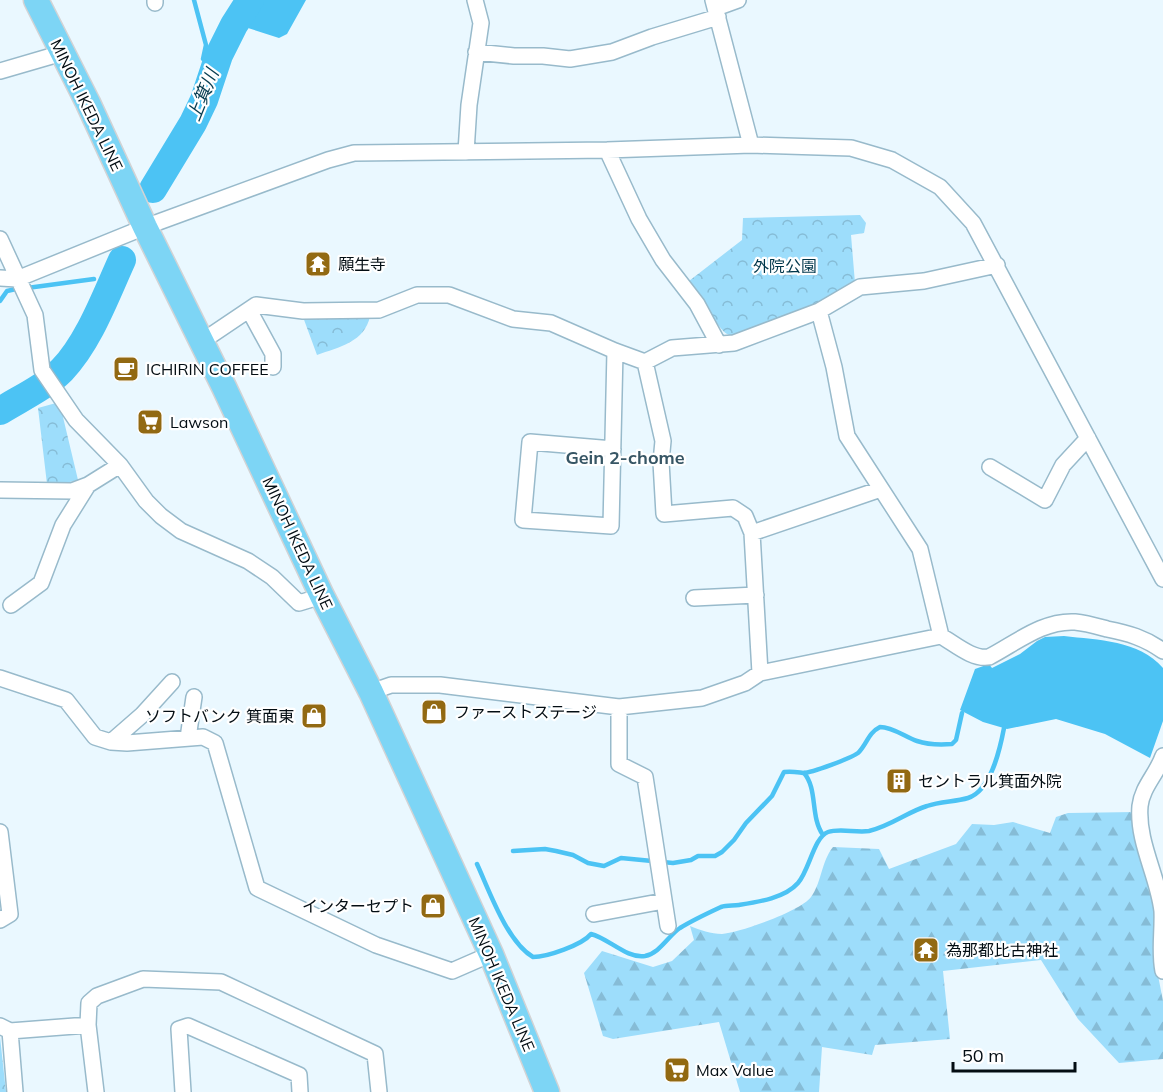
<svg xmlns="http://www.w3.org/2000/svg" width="1163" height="1092" viewBox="0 0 1163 1092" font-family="Mulish,'Noto Sans JP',sans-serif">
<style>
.forest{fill:url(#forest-firs)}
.park{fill:url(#park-crowns)}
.water{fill:#4cc3f4}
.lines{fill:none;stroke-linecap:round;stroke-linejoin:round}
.stream{stroke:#4cc3f4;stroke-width:4.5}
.river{stroke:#4cc3f4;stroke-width:28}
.minor-casing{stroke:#98bacb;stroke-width:18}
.primary-casing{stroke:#d2d3d5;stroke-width:27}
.minor{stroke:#fff;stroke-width:15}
.primary{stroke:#7dd5f5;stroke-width:24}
.labels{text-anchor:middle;stroke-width:4.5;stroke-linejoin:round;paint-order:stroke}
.street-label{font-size:16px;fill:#030d13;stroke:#fff}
.poi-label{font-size:16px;fill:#030d13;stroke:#fff;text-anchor:start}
.park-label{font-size:16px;fill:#00374b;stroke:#fff}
.water-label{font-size:18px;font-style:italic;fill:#063c50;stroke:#fff}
.neighbourhood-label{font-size:18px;font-weight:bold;fill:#375665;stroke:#fff}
</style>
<defs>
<pattern id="forest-firs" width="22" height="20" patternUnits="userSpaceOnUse" patternTransform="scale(1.5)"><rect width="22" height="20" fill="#9dddfb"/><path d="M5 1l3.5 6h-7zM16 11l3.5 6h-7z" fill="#86bcd6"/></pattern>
<pattern id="park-crowns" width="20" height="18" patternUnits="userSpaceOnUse" patternTransform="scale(1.5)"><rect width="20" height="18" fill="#9dddfb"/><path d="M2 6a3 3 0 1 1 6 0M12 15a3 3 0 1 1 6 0" fill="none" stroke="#86bcd6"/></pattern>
</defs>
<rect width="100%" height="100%" fill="#eaf8ff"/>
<path class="forest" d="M1135 812 1158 915 1155 960 1163 1001V1059L1119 1063 1078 1019 1041 960 943 971 950 1039 875 1045 872 1055 822 1047 819 1092H740L719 1022 613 1039 603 1036 584 973 602 951 653 967 672 961 694 940 690 926C700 930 711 934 722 934 739 933 801 911 811 897 822 882 821 862 833 847L879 849 889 869 956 844 972 824 994 825 1013 822 1050 833 1056 817 1068 813Z"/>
<path class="park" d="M860 215 866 223 864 233 851 235 855 283C835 294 746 345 727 334 719 330 696 292 689 281L742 240 743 218Z
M370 316C365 342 339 347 317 355L303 317Z
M56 403 66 411 63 417 78 480 57 485 47 484 38 408Z
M0 1037 6 1092H0Z"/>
<path class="water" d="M263 0H306L287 34 279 38 248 28Z
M1064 636C1098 640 1139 640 1163 668V721L1150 758 1105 734 1056 719 1007 729 983 722 960 710 975 669 989 664 992 668 1020 654 1037 641 1045 637Z"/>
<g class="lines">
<path class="stream" d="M194 0 206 45 203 59 215 67
M245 8 255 14
M107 277 114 276
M27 288 94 279
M0 301 7 291 16 289
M804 773C818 789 810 817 823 835
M513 851 545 849 556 851 573 855 588 863 604 866 621 858 673 863 691 860 698 856H715L722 852 734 840 746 823 772 796 784 772C792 771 796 772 803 773 812 773 851 758 858 753 867 744 868 733 880 727 893 727 905 737 917 741 929 745 940 745 952 744L956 740 962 713
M477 864C489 890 507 942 533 957 547 957 582 945 591 934 608 938 627 959 645 956 660 953 668 936 680 928 693 920 708 913 721 907 727 905 733 906 739 905 758 902 785 898 798 883 809 871 814 837 828 832 840 828 856 833 869 831 891 826 907 812 927 806 940 801 955 802 968 798 991 791 1000 749 1004 728"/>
<path class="river" d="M153 189 193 123 204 100 219 55 234 25 250 0
M0 411C21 398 45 387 62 370 89 342 106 295 122 260"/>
<g class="minor-casing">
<path id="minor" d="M155 0V3
M713 0 751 145
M716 8 738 0
M476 52 514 56H543L570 59 612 52 652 37 718 17
M0 71 62 53
M607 150 639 219 663 260 697 304 719 345
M466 152 469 105 481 23 475 0
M0 239 35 315 42 370 76 420 120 465 146 501 161 516 181 531 248 561 272 577 299 603 322 596
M0 278 17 279 145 227 328 160 354 153 607 150 751 145 851 148 892 160 940 187 973 223 1163 579
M249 310 273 354V367
M819 311 834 367 847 436 920 549 941 636
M201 342 256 305 303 311 379 310 417 295H449L513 319 551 323 615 351 645 362 672 348 734 343 819 311 860 287 924 281 997 265
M645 362 663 441 661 462 664 514 733 508 745 516 752 533 760 673
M613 449 530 442 523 520 611 526 615 351
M990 467 1045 500 1063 465 1088 438
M0 490 72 491 88 485 120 465
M752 533 881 489
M694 598 756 595
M11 605 41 583 63 525 88 485
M0 678 66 700 95 737 111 742 127 743 203 737 215 743 257 888 376 945 452 971 491 954
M371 692 391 685H440L619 707 702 698 745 683 760 673 941 636C955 644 973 660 989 657 1016 643 1043 620 1075 622 1086 623 1096 626 1107 629 1128 633 1145 638 1163 651
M619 707V764L645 777 668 926
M188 738 194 697
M111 742 142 715 172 682
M1163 756C1157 774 1142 787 1140 806 1137 842 1158 876 1162 911 1163 931 1159 951 1163 971
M0 832 10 914 0 920
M594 914 664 901
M0 1026 10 1031 88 1025
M10 1031 15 1092
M96 1092 88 1025 89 1003 97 996 143 979 221 982 375 1054 379 1092
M183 1092 179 1029 188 1026 299 1075 300 1092"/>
</g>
<g class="primary-casing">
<path id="primary" d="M36 0 88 103 145 227 224 387 322 596 371 692 491 954 547 1092"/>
</g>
<use href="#minor" class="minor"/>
<use href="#primary" class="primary"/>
</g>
<defs>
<g id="temple-square" transform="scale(1.35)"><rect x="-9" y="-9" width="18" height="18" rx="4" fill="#926912" stroke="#fff"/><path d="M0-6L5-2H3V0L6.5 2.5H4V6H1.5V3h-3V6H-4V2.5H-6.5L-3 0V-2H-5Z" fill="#fff"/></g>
<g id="cafe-square" transform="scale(1.35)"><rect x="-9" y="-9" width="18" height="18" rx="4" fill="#926912" stroke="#fff"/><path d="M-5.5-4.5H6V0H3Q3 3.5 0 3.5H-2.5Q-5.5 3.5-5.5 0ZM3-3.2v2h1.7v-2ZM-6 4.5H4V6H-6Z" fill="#fff"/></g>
<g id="supermarket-square" transform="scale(1.35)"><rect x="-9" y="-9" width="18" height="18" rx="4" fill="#926912" stroke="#fff"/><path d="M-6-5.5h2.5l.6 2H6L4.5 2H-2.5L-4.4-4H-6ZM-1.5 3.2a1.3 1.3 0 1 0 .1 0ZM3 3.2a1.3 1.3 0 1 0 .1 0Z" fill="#fff"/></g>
<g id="shop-square" transform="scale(1.35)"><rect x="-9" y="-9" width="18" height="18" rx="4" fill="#926912" stroke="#fff"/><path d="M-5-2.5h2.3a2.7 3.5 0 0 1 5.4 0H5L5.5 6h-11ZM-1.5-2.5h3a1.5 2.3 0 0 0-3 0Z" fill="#fff"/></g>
<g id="building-square" transform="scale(1.35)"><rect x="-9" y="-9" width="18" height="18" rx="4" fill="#926912" stroke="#fff"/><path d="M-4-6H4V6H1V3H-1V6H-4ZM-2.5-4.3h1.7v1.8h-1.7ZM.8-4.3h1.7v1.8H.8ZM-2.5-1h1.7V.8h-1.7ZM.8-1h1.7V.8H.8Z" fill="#fff"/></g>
</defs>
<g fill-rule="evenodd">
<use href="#temple-square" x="318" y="264"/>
<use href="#cafe-square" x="126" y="369"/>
<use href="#supermarket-square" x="150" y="422"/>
<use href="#shop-square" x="434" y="712"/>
<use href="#shop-square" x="314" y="716"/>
<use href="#building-square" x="899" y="781"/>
<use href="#shop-square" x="433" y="906"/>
<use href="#temple-square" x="926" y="950"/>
<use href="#supermarket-square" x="677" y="1070"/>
</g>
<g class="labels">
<g class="street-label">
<text transform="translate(87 105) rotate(64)" y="6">MINOH IKEDA LINE</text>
<text transform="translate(298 543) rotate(65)" y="6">MINOH IKEDA LINE</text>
<text transform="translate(502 984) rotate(67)" y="6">MINOH IKEDA LINE</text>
</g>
<g class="poi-label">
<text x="338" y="270">願生寺</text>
<text x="146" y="375">ICHIRIN COFFEE</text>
<text x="170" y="428">Lawson</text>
<text x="454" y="718">ファーストステージ</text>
<text x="294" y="722" text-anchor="end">ソフトバンク 箕面東</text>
<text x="918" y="787">セントラル箕面外院</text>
<text x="414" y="912" text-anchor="end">インターセプト</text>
<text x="946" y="956">為那都比古神社</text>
<text x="696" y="1076">Max Value</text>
</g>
<g class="park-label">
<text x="785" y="272">外院公園</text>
</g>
<g class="water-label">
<text transform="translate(203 95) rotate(-68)" y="6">上箕川</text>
</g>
<g class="neighbourhood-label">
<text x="625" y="464">Gein 2-chome</text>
</g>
</g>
<path d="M953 1062v9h122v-9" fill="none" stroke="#030d13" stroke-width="3"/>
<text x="962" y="1062" font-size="18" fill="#030d13" stroke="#ffffff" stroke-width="4.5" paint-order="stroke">50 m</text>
</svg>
